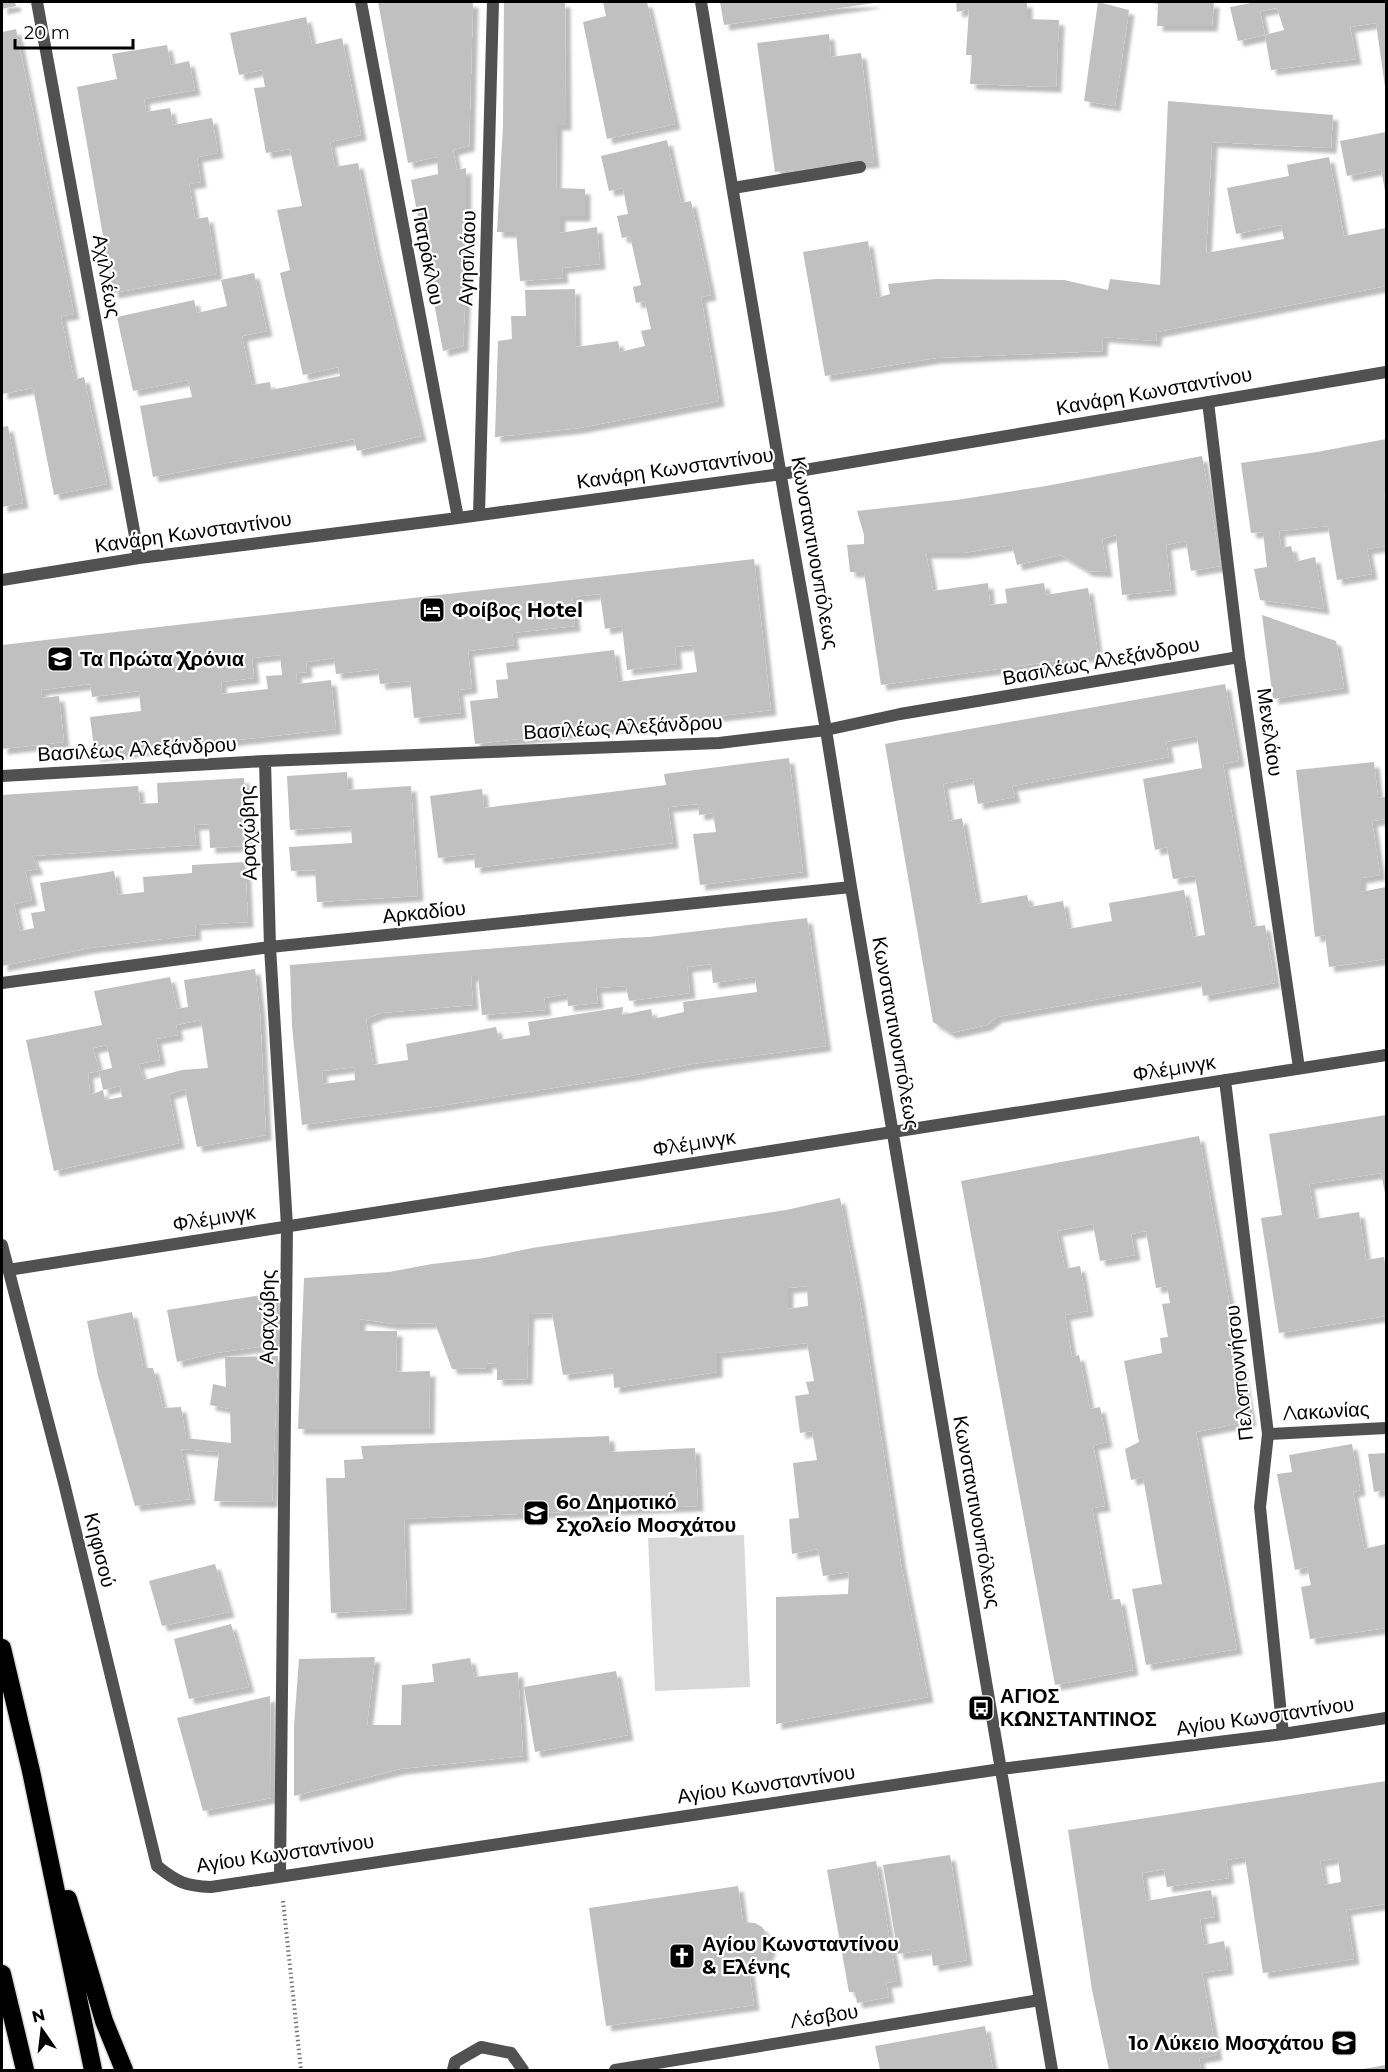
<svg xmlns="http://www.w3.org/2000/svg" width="1388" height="2072" viewBox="0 0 1388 2072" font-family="Montserrat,sans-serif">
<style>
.pitch{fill:#d8d8d8}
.building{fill:#c0c0c0;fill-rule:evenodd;filter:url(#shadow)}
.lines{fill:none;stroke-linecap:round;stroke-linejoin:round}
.motorway-casing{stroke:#dbdbdb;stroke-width:21}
.path{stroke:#737373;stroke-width:4;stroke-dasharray:1.5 3;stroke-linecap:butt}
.service{stroke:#515151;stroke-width:12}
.pedestrian{stroke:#515151;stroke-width:12}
.minor{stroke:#515151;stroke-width:12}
.motorway{stroke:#000;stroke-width:18}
.labels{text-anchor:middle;stroke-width:4.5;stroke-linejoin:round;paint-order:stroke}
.street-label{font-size:20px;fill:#000;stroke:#fff}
.poi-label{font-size:20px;font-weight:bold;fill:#000;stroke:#fff;text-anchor:start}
</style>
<defs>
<filter id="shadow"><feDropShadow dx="5.5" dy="5.5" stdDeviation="1.5" flood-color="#0004"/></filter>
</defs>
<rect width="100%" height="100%" fill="#fff"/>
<path class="pitch" d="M744 1535 750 1687 655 1691 648 1538Z"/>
<path class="building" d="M2 2H15L16 6 2 9Z
M378 2H473L469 146 453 150 457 170 466 168V282L463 346 443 351 411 180 438 174 437 157 408 163Z
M504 2H565L566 125H557L556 188 585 189V216H560V233L597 227 600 264 562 268 563 278 520 281 516 232H497L503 126Z
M603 2H647L675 124 607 139 583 22 606 16Z
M720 2H874V3L724 25Z
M956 2H1027V19L1059 20 1056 87 970 84 972 55H966L969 9 957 12Z
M1098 2 1129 10 1115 106 1084 101Z
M1147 2H1214L1212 26H1157L1158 4Z
M1256 2H1386V94L1376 23 1350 27 1356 59 1271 70 1265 35 1284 30 1277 8 1260 11 1265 35 1238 41 1230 7Z
M306 17 312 45 342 38 361 135 330 142 335 167 358 163 376 252 421 436 357 451 354 439 153 477 140 406 192 397 188 380 133 391 117 317 194 300 197 313 227 306 221 280 254 273 267 331 242 336 252 385 270 382 271 390 340 376 338 367 303 375 280 273 290 270 277 210 302 206 290 149 266 153 254 88 265 87 262 70 239 75 230 33Z
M16 29 74 314 61 316 74 380 84 377 107 484 54 495 33 388 2 394V32Z
M829 34 831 57 861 53 874 162 775 172 757 43Z
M167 45 171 65 189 61 195 90 144 99 146 112 170 108 173 125 212 118 218 153 197 157 201 182 189 184 195 219 208 217 217 274 113 293 77 87 117 79 112 54Z
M1168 101 1333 115 1331 148 1212 142 1206 253 1284 239 1281 225 1236 234 1227 188 1289 176 1287 165 1329 157 1344 236 1386 228V286L1157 332 1156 341 1103 337 1102 351 936 358 825 376 803 252 868 241 877 298 890 294 888 284 936 279 1064 280 1108 290 1110 279 1160 285Z
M1386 132V191H1385L1381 169 1347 176 1340 141Z
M667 140 681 203 691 201 711 295 701 297 719 401 579 428 495 437 498 341 512 339 511 316H526L525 290 575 289 576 347 618 341 620 352 645 346 641 331 651 329 645 301 636 303 633 287 641 285 630 236 622 238 617 216 628 214 623 188 609 191 601 156Z
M8 426 23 503 2 507V427Z
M1386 439V492H1384L1386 512V546L1367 549 1372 574 1337 580 1328 526 1279 531 1281 548 1291 546 1295 562 1315 557 1324 609 1260 600 1254 569 1267 567 1263 532 1251 533 1241 463 1317 452Z
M1202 456 1221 566 1191 571 1186 541 1166 545 1171 590 1122 595 1116 535 1102 539 1107 572 1088 571 1061 555 1017 565 1012 545 963 553H926L933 591 988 583 990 605 1007 603 1005 589 1044 583 1046 595 1088 588 1098 655 881 685 864 572H850L847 545 864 544V535L857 511 956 500 1046 486Z
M754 559 771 710 475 744 470 701 498 698 496 680 508 679 506 663 614 650 618 682 697 672 693 645 675 647 677 664 627 670 622 626 605 629 600 594 572 597 575 626 512 633 514 645 468 651 472 688 458 690 461 713 414 718 410 681 380 684 378 669 336 674 334 658 306 662 307 672 296 673 297 684 331 680 336 729 95 756 90 717 141 711 139 691 92 697 90 684 41 690 42 698 59 696 64 742 2 749V645ZM280 655 282 675 266 676 268 689 222 694 221 682 254 678 252 658Z
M1262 615 1336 641 1344 688 1273 699Z
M1225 684 1239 761 1223 764 1252 927 1265 925 1275 983 1203 996 1201 981 997 1017 987 1025 951 1033 933 1022 885 744ZM1197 736 1202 768 1143 779 1155 850 1167 847 1173 879 1195 876 1205 935 1193 937 1184 890 1109 903 1112 921 1068 929 1063 901 1030 907 1027 895 977 904 962 818 949 821 943 784 973 778 978 804 1015 797 1012 786 1169 757 1166 742Z
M789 758 803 872 700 885 693 834 716 832 713 813 699 815 698 804 668 807 673 843 475 868 474 854 438 858 430 796 482 789 484 808 666 785 664 774Z
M1374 762 1378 798 1386 797V819L1372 821 1380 875 1361 878V892L1386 887V959L1329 967 1325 935 1315 937 1296 770Z
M347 772 348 790 411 786 418 896 317 902 315 870 291 871 289 847 352 843 351 826 290 830 287 776Z
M244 778 248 846 210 848 209 824 194 825 196 845 32 856 38 869 25 871 32 900 14 904 20 931 34 928 31 913 45 911 40 883 114 871 118 895 144 892 143 877 192 873V865L245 862 248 922 195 925 196 935 89 948 2 966V795L138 786 140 804 158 803 157 783Z
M807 918 826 1046 691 1064 635 1075 439 1106 302 1125 292 1026 290 965 622 938 649 937ZM711 964 713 983 755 977 757 992 683 1002 684 1012 653 1019 651 1009 622 1015 623 1007 528 1022 530 1035 499 1040 496 1027 406 1044 408 1060 373 1065 366 1019 381 1013 473 1005 471 976H478L482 1015 546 1010 544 998 567 994 568 1006 598 1003 596 988 626 986 629 1001 690 993 687 967ZM354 1067 355 1080 323 1084 322 1071Z
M255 969 260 1013 266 1135 197 1147 185 1089 169 1094 179 1143 54 1171 26 1040 102 1025 94 991 170 977 177 1009 188 1007 184 980ZM201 1020 208 1068 182 1070 144 1080 138 1064 160 1060 156 1039 178 1035 176 1025ZM107 1045 112 1068 99 1071 103 1090 120 1086 122 1097 105 1100 103 1090 90 1095 88 1073 99 1071 93 1048Z
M1386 1115V1198L1381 1173 1309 1184 1315 1219 1359 1212 1366 1260 1384 1257 1386 1270V1316L1279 1333 1261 1218 1282 1215 1269 1134Z
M1199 1136 1251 1421 1196 1432 1237 1649 1146 1665 1132 1589 1162 1584 1143 1477 1131 1480 1125 1449 1139 1442 1124 1361 1162 1353 1160 1338 1168 1337 1162 1304 1170 1303 1167 1286 1156 1288 1146 1231 1131 1234 1135 1255 1100 1261 1093 1224 1057 1231 1065 1269 1080 1266 1088 1311 1065 1315 1072 1357 1079 1355 1090 1409 1100 1407 1107 1442 1093 1445 1105 1506 1092 1508 1109 1600 1120 1599 1133 1670 1055 1685 961 1181Z
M840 1198 860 1302 901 1564 928 1697 776 1724V1597L848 1594 849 1572 823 1576 818 1549 792 1554 789 1519 799 1518 793 1463 817 1460 812 1431 800 1433 795 1396 809 1394 806 1382 814 1381 807 1343 717 1353V1372L614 1388 613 1368 563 1375 552 1313 529 1314 527 1379 497 1380V1364L487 1363V1368L452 1369 435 1323 393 1324 360 1319V1331H397L396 1372 430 1371 429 1429H298L304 1278 389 1272 432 1264 484 1258 532 1248 786 1210ZM807 1286 808 1306 788 1309V1288Z
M274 1293 281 1344 215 1353 177 1362 167 1310Z
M132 1312 143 1368H153L163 1408 181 1407 186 1438 231 1443 230 1409 210 1405 213 1384 226 1387 225 1357 278 1356 272 1502 214 1501 219 1452 181 1449 190 1499 135 1506 98 1376 87 1321Z
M609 1436 610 1452 695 1448 698 1506 404 1519 407 1609 331 1613 326 1478H345L344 1460 363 1459 361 1446Z
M1352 1444 1360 1490 1353 1492 1364 1549 1386 1544V1628L1310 1639 1301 1587 1311 1585 1307 1567 1295 1570 1277 1474 1292 1472 1289 1455Z
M1386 1453V1490L1374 1492 1368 1454Z
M215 1564 229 1612 162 1626 149 1581Z
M231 1624 249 1687 189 1699 174 1639Z
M375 1657 367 1725H401L402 1685 434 1682 432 1664 470 1658 474 1677 518 1672 523 1756 400 1769 294 1796V1726L299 1659Z
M616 1671 628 1735 535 1752 524 1687Z
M270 1696 271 1798 203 1811 177 1718Z
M1386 1781V1904L1346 1910 1354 1959 1263 1973 1245 1857 1226 1860 1229 1878 1167 1887 1164 1869 1142 1873 1146 1901 1211 1890 1215 1917 1200 1919 1204 1945 1224 1941 1228 1969 1202 1973 1217 2055 1199 2058 1201 2070H1109L1092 1990 1068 1830ZM1338 1858 1341 1882 1324 1885 1320 1861Z
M950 1855 967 1960 933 1966 931 1949 898 1954 883 1865Z
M876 1861 897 1981 886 1983 889 1997 857 2003 855 1992H849L827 1870Z
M738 1886 743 1922 755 1923 762 1927 769 1938 770 1950 764 1962 758 1968 749 1969 754 2005 606 2026 589 1908Z
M985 2026 993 2070H880L875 2046Z
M1386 2065V2070H1363V2069Z"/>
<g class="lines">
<g class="motorway-casing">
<path id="motorway" d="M2 1648 31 1771 93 2070
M68 1899 104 2021 124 2070
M2 1974 25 2070"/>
</g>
<path class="path" d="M283 1901 301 2070"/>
<path class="service" d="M733 188 860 167
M1268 1434 1386 1428"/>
<path class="pedestrian" d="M280 1875 287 1226"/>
<path class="minor" d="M37 2 139 558
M361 2 458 518
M701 2 785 500 826 730 851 887 1052 2070
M1208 402 1239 657 1299 1068
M479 515 493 2
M2 580 139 558 458 518 781 474 1386 372
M265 761 270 947 287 1226
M2 776 265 761 719 743 826 730 900 714 1239 657
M2 983 270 947 851 887
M1225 1080 1268 1434 1260 1507 1283 1734
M2 1245 64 1483 157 1866C177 1882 185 1886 211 1887L1001 1769 1283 1734 1386 1718
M8 1270 1386 1055
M453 2070 455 2062 481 2047 511 2053 523 2070
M615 2070 1040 2000"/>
<use href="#motorway" class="motorway"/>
</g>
<defs>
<g id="hotel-square" transform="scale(1.35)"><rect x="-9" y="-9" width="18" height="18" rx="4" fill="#000" stroke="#fff"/><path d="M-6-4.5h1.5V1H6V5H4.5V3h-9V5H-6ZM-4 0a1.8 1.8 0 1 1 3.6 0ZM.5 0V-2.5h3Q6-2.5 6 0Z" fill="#fff"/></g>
<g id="school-square" transform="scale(1.35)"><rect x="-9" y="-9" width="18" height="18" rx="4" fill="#000" stroke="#fff"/><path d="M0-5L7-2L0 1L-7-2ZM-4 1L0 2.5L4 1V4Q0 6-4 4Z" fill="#fff"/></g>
<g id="bus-square" transform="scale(1.35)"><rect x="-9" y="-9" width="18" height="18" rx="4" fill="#000" stroke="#fff"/><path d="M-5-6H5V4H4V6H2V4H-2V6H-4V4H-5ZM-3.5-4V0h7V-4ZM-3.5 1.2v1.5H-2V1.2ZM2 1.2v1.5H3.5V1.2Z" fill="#fff"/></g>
<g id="church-square" transform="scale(1.35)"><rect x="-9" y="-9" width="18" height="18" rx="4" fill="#000" stroke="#fff"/><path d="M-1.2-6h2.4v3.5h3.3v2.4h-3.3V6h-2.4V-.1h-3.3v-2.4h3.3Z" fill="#fff"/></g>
</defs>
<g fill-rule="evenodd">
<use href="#hotel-square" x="432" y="610"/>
<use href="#school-square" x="60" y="659"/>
<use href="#school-square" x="536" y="1513"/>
<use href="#bus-square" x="981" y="1708"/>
<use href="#church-square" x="682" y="1956"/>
<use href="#school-square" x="1344" y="2043"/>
</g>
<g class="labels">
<g class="street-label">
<text transform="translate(428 256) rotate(79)" y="7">Πατρόκλου</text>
<text transform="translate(467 258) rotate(-88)" y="7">Αγησιλάου</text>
<text transform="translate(107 276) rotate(80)" y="7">Αχιλλέως</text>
<text transform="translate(1154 391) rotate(-10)" y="7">Κανάρη Κωνσταντίνου</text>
<text transform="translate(675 468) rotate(-8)" y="7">Κανάρη Κωνσταντίνου</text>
<text transform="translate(193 532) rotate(-8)" y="7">Κανάρη Κωνσταντίνου</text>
<text transform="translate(815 553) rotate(80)" y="7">Κωνσταντινουπόλεως</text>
<text transform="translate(1101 661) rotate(-10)" y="7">Βασιλέως Αλεξάνδρου</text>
<text transform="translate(623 727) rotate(-3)" y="7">Βασιλέως Αλεξάνδρου</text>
<text transform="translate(1270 732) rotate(82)" y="7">Μενελάου</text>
<text transform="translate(137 749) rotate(-3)" y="7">Βασιλέως Αλεξάνδρου</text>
<text transform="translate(248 833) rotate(-92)" y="7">Αραχώβης</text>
<text transform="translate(424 912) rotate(-6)" y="7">Αρκαδίου</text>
<text transform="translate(896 1033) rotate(80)" y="7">Κωνσταντινουπόλεως</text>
<text transform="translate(1174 1068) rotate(-9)" y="7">Φλέμινγκ</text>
<text transform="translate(694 1143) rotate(-9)" y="7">Φλέμινγκ</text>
<text transform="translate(214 1218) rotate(-9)" y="7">Φλέμινγκ</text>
<text transform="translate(267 1317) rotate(-89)" y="7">Αραχώβης</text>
<text transform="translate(1239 1373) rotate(-96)" y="7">Πελοποννήσου</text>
<text transform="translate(1326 1411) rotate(-3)" y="7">Λακωνίας</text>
<text transform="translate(977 1512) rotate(80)" y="7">Κωνσταντινουπόλεως</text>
<text transform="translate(100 1550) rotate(76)" y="7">Κηφισού</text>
<text transform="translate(1265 1716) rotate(-8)" y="7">Αγίου Κωνσταντίνου</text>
<text transform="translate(766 1784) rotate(-8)" y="7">Αγίου Κωνσταντίνου</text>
<text transform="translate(285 1853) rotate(-8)" y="7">Αγίου Κωνσταντίνου</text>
<text transform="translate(824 2016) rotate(-9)" y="7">Λέσβου</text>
</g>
<g class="poi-label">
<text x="452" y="617">Φοίβος Hotel</text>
<text x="80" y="666">Τα Πρώτα Χρόνια</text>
<text x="556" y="1509">6ο Δημοτικό<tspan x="556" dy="23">Σχολείο Μοσχάτου</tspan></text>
<text x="1000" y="1703">ΑΓΙΟΣ<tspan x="1000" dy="23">ΚΩΝΣΤΑΝΤΙΝΟΣ</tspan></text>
<text x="702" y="1951">Αγίου Κωνσταντίνου<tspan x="702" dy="23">&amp; Ελένης</tspan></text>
<text x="1324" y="2050" text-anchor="end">1ο Λύκειο Μοσχάτου</text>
</g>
</g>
<rect width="1388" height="2072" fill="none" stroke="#000000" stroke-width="6"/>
<g transform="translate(42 2030) rotate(346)" stroke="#ffffff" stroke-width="4.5" paint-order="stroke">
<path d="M0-4.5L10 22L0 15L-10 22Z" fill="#000000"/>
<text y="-9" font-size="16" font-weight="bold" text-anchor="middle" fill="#000000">N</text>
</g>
<path d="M15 39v9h118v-9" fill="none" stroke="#000000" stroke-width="3"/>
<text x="24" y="39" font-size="18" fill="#000000" stroke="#ffffff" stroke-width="4.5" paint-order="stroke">20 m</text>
</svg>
